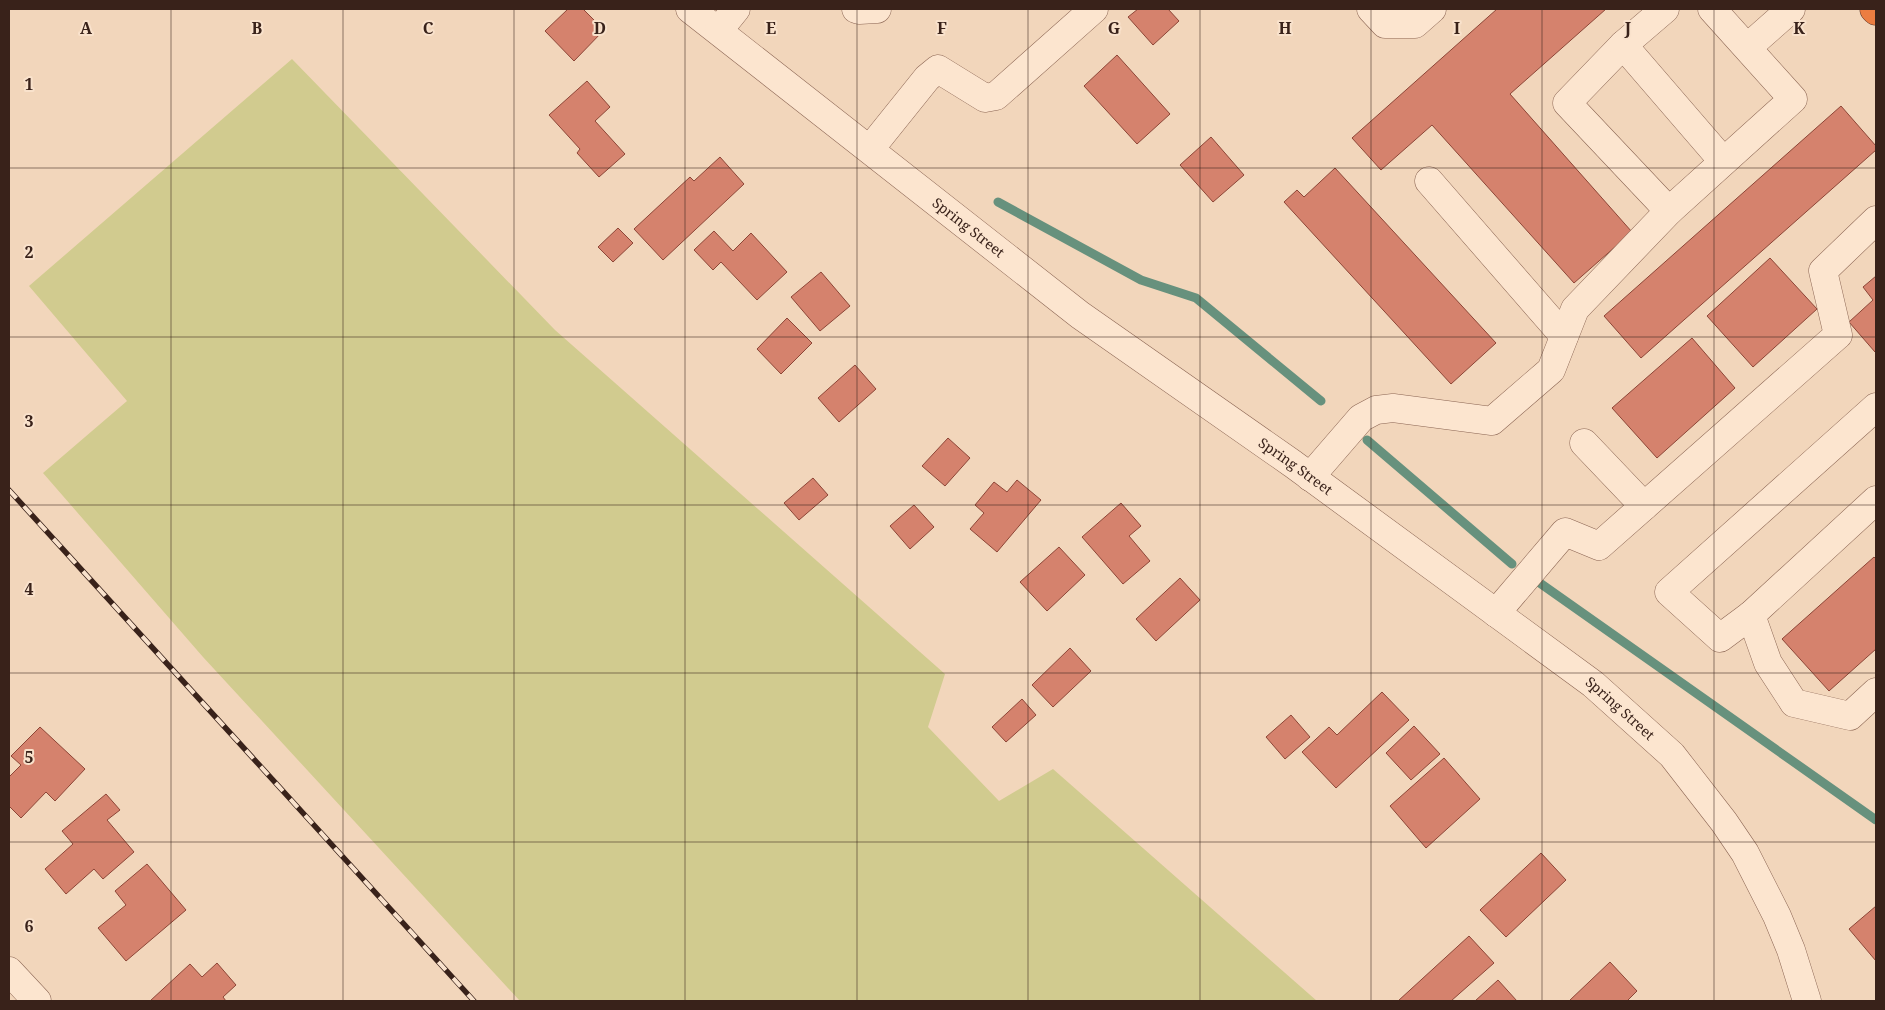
<svg xmlns="http://www.w3.org/2000/svg" width="1885" height="1010" viewBox="0 0 1885 1010" font-family="'Noto Serif',serif">
<style>
.green{fill:#d1cb8f}
.lines{fill:none;stroke-linecap:round;stroke-linejoin:round}
.stream{stroke:#67917d;stroke-width:9}
.building{fill:#d5826d;stroke:#8d4637}
.minor-casing{stroke:#8b6553;stroke-width:29}
.highway-casing{stroke:#583529;stroke-width:29}
.minor{stroke:#fce5cf;stroke-width:28}
.highway{stroke:#ec7d41;stroke-width:28}
.rail-casing{stroke:#39221a;stroke-width:5.5}
.rail{stroke:#f9e2cc;stroke-width:4;stroke-dasharray:11;stroke-linecap:butt}
.grid{fill:none;stroke:#39221a;stroke-width:1;stroke-opacity:0.55}
.labels{text-anchor:middle;stroke-width:4;stroke-linejoin:round;paint-order:stroke}
.street-label{font-size:14px;fill:#39221a;stroke:#f9e2cc}
.grid-label{font-size:16px;text-anchor:middle;font-weight:bold;fill:#39221a;stroke:#f9e2cc;stroke-width:4;stroke-linejoin:round;paint-order:stroke}
</style>
<rect width="100%" height="100%" fill="#f2d6bb"/>
<path class="green" d="M292 59 555 330 945 674 928 727 999 801 1053 769 1317 1001H520L203 657 43 473 127 401 29 286Z"/>
<g class="lines">
<path class="stream" d="M998 202 1141 280 1196 298 1321 401
M1367 440 1512 564
M1537 581 1876 820"/>
</g>
<path class="building" d="M568 9H583L604 30 574 61 545 31Z
M1138 9H1168L1179 21 1153 45 1128 17Z
M1497 9H1606L1510 94 1632 232 1574 283 1432 125 1381 170 1352 138Z
M1117 55 1170 114 1137 144 1084 86Z
M587 81 610 107 595 121 625 154 599 177 577 153 580 149 549 115Z
M1841 106 1876 146V150L1641 358 1604 316Z
M1211 137 1244 175 1213 202 1180 165Z
M720 157 744 184 663 260 634 229 690 177 694 181Z
M1335 168 1496 343 1451 384 1284 202 1297 190 1304 197Z
M618 228 633 243 613 262 598 247Z
M714 231 733 251 751 233 787 272 757 300 721 262 713 270 694 250Z
M1770 258 1817 309 1753 367 1707 316Z
M821 272 850 306 820 331 791 297Z
M1876 276V350L1875 352 1849 322 1873 300 1863 287Z
M787 318 812 343 781 374 757 349Z
M1692 338 1735 388 1657 458 1612 408Z
M855 365 876 389 839 422 818 398Z
M948 438 970 458 945 486 922 466Z
M813 478 828 495 799 520 784 503Z
M1017 480 1041 500 997 552 970 529 984 513 975 505 994 482 1007 492Z
M1121 503 1141 526 1129 536 1150 561 1123 584 1082 537Z
M914 505 934 527 910 549 890 526Z
M1059 547 1085 575 1047 611 1020 582Z
M1874 557 1876 559V649L1829 691 1782 639Z
M1180 578 1200 600 1156 641 1136 619Z
M1070 648 1091 671 1053 707 1032 685Z
M1382 692 1409 720 1336 788 1302 752 1329 727 1337 735Z
M1022 699 1036 715 1006 742 992 727Z
M1291 715 1310 737 1285 759 1266 737Z
M1414 726 1440 754 1411 780 1386 753Z
M40 727 85 769 55 801 46 792 21 818 9 806V777L21 765 11 756Z
M1444 758 1480 799 1426 848 1390 806Z
M106 794 120 810 107 820 134 852 103 879 94 869 66 894 45 869 73 844 62 831Z
M1541 853 1566 880 1506 937 1480 910Z
M147 864 186 910 126 961 98 928 126 905 115 891Z
M1876 906V961L1849 929Z
M1469 936 1494 963 1451 1001H1398Z
M1610 962 1637 991 1627 1001H1569Z
M217 963 236 985 223 997 226 1001H150L190 964 202 977Z
M1498 980 1517 1001H1475Z"/>
<g class="lines">
<g class="minor-casing">
<g id="minor">
<path id="s1" d="M690 9 1080 315 1293 464 1593 684 1672 755 1724 822 1745 853 1777 916 1791 950 1807 1001"/>
<path d="M856 9 859 10 877 9"/>
<path d="M1371 9 1385 24H1415L1432 9"/>
<path d="M1665 9 1623 45 1567 103 1669 211"/>
<path d="M719 30 736 9"/>
<path d="M1623 45 1723 161"/>
<path d="M1748 47 1791 9"/>
<path d="M870 149 927 78 938 69 985 98 996 96 1094 9"/>
<path d="M1429 181 1564 336"/>
<path d="M1876 407 1669 592 1720 638 1751 615 1876 500"/>
<path d="M1584 443 1644 506"/>
<path d="M1310 477 1361 418 1376 410 1393 408 1492 421 1551 370 1575 309 1669 211 1793 99 1712 9"/>
<path d="M1496 613 1565 532 1599 546 1838 335 1823 271 1876 220"/>
<path d="M1751 615 1768 663 1794 703 1850 716 1876 692"/>
<path d="M9 971 37 1001"/>
</g>
</g>
<g class="highway-casing">
<path id="highway" d="M1874 9 1876 11"/>
</g>
<use href="#minor" class="minor"/>
<use href="#highway" class="highway"/>
<g class="rail-casing">
<path id="rail" d="M9 490 474 1001"/>
</g>
<use href="#rail" class="rail"/>
</g>
<path class="grid" d="M171 9V1001M343 9V1001M514 9V1001M685 9V1001M857 9V1001M1028 9V1001M1200 9V1001M1371 9V1001M1542 9V1001M1714 9V1001M9 168H1876M9 337H1876M9 505H1876M9 673H1876M9 842H1876"/>
<g class="labels">
<g class="street-label">
<text dy="5" stroke="none"><textPath href="#s1" startOffset="354">Spring Street</textPath></text>
<text dy="5" stroke="none"><textPath href="#s1" startOffset="759">Spring Street</textPath></text>
<text dy="5" stroke="none"><textPath href="#s1" startOffset="1164">Spring Street</textPath></text>
</g>
</g>
<g class="grid-label">
<text x="86" y="34">A</text>
<text x="257" y="34">B</text>
<text x="428" y="34">C</text>
<text x="600" y="34">D</text>
<text x="771" y="34">E</text>
<text x="942" y="34">F</text>
<text x="1114" y="34">G</text>
<text x="1285" y="34">H</text>
<text x="1457" y="34">I</text>
<text x="1628" y="34">J</text>
<text x="1799" y="34">K</text>
<text x="29" y="90">1</text>
<text x="29" y="258">2</text>
<text x="29" y="427">3</text>
<text x="29" y="595">4</text>
<text x="29" y="763">5</text>
<text x="29" y="932">6</text>
</g>
<rect width="1885" height="1010" fill="none" stroke="#39221a" stroke-width="20"/>
</svg>
